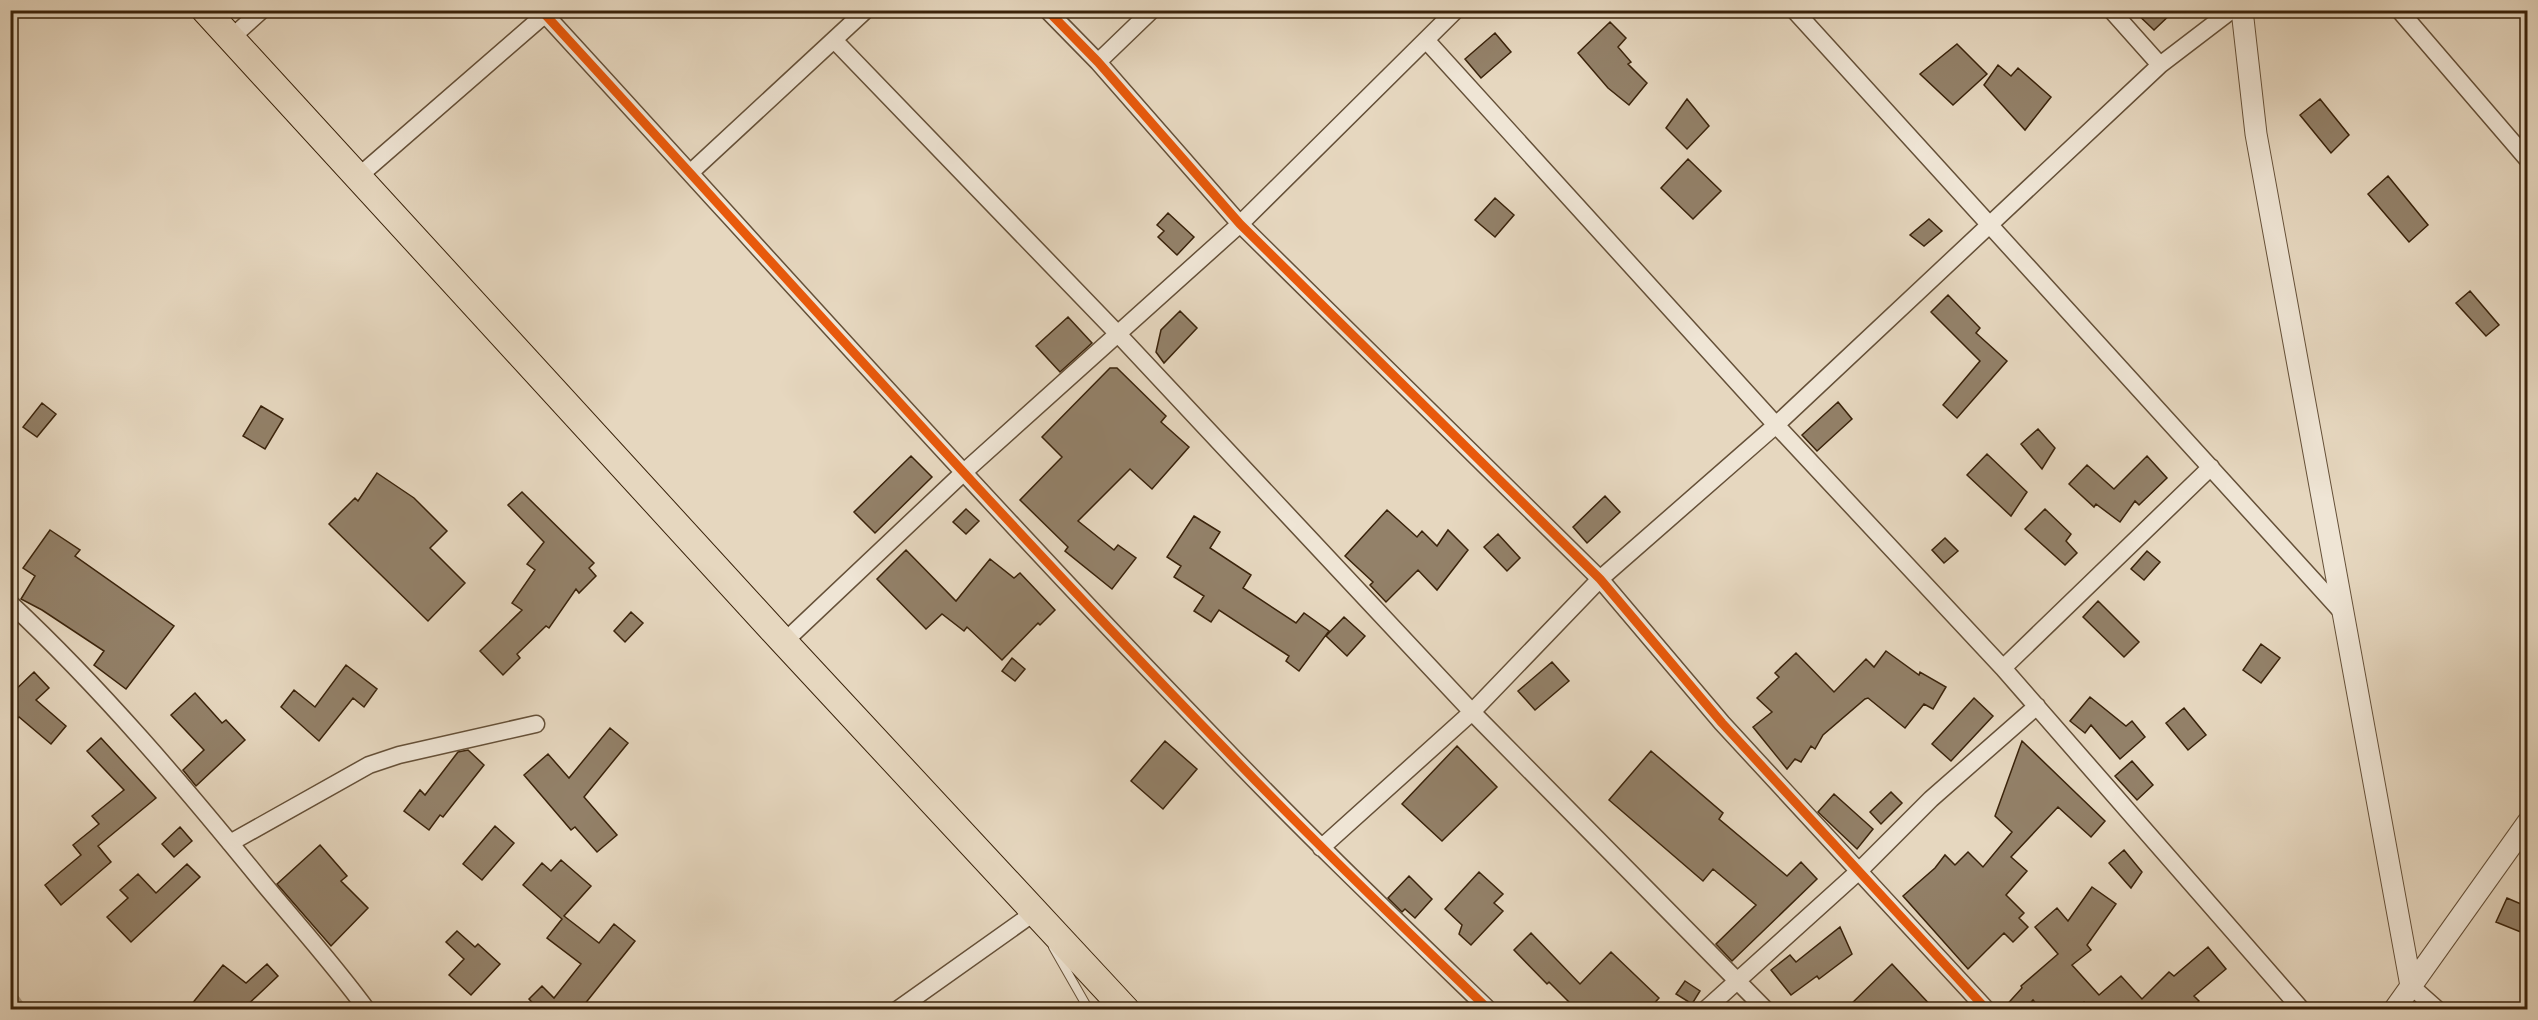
<svg xmlns="http://www.w3.org/2000/svg" width="2538" height="1020" viewBox="0 0 2538 1020" font-family="Cardo,serif">
<style>
.lines{fill:none;stroke-linecap:round;stroke-linejoin:round}
.canal{stroke:#ac9a82;stroke-width:22}
.building{fill:#938169;stroke:#3a230b;stroke-width:1.5}
.service-casing{stroke:#655038;stroke-width:10}
.minor-casing{stroke:#655038;stroke-width:19}
.tertiary-casing{stroke:#655038;stroke-width:23}
.trunk-casing{stroke:#3a230b;stroke-width:29}
.service{stroke:#efe5d5;stroke-width:8}
.minor{stroke:#efe5d5;stroke-width:16}
.tertiary{stroke:#efe5d5;stroke-width:21}
.trunk{stroke:#e6d7bf;stroke-width:27}
.cycleway-casing{stroke:#efe5d5;stroke-width:13}
.cycleway{stroke:#e8590c;stroke-width:9}
</style>
<rect width="100%" height="100%" fill="#e6d7bf"/>
<filter id="stains"><feTurbulence type="fractalNoise" baseFrequency=".00333" numOctaves="4"/><feColorMatrix values="0 0 0 0 .2 0 0 0 0 .09 0 0 0 0 .02 0 0 0 .5 -.17"/></filter>
<radialGradient id="worn" r=".72"><stop offset=".6" stop-color="#630" stop-opacity="0"/><stop offset="1" stop-color="#630" stop-opacity=".3"/></radialGradient>
<g class="lines">
<path class="canal" d="M10 1003 15 1010"/>
</g>
<path class="building" d="M2133 10H2175L2154 30Z
M1610 22 1626 38 1618 47 1631 62 1628 64 1647 83 1629 105 1608 88 1578 53Z
M1495 33 1511 52 1481 78 1465 59Z
M1957 44 1987 74 1953 105 1920 74Z
M1998 65 2011 76 2018 68 2051 97 2025 130 1984 85Z
M1687 99 1709 126 1687 149 1666 128Z
M2320 99 2349 135 2331 153 2300 115Z
M1688 159 1721 191 1693 219 1661 188Z
M2388 176 2428 225 2409 242 2368 194Z
M1495 198 1514 215 1495 237 1475 220Z
M1168 213 1194 237 1177 255 1158 237 1164 231 1157 225Z
M1929 219 1942 231 1924 246 1910 235Z
M2470 291 2499 325 2486 336 2456 303Z
M1948 295 1980 328 1976 333 2007 361 1957 418 1943 405 1980 361 1931 312Z
M1180 311 1197 328 1164 363 1156 352 1161 330Z
M1068 317 1092 343 1060 372 1036 346Z
M1110 368H1117L1166 416 1161 422 1189 447 1152 489 1130 469 1078 521 1114 550 1118 545 1136 558 1112 589 1065 551 1068 547 1020 500 1062 457 1042 437Z
M1838 402 1852 419 1817 451 1802 435Z
M42 403 56 414 37 437 23 427Z
M261 406 283 419 265 449 243 436Z
M2038 429 2055 448 2042 469 2021 444Z
M1987 454 2027 492 2011 516 1967 475Z
M911 456 932 477 875 533 854 512Z
M2147 456 2167 478 2139 505 2135 501 2120 522 2096 504 2094 507 2069 484 2087 465 2114 489Z
M377 473 414 498 447 531 430 548 465 583 428 621 329 524 355 498 358 501Z
M522 492 594 563 589 568 596 576 579 593 576 589 549 628 546 626 517 654 520 658 503 675 480 651 522 610 512 603 535 570 527 564 544 542 508 505Z
M1605 496 1620 512 1587 543 1573 527Z
M966 509 979 521 966 534 953 522Z
M2045 509 2071 534 2066 541 2077 553 2065 565 2025 529Z
M1387 510 1417 537 1422 531 1437 546 1448 530 1468 550 1437 590 1418 570 1386 602 1370 585 1373 582 1345 556Z
M1194 516 1220 532 1210 548 1251 575 1243 588 1296 623 1304 613 1329 631 1299 671 1286 661 1289 656 1219 610 1211 622 1194 611 1204 596 1174 577 1181 566 1167 557Z
M50 530 80 550 75 556 174 626 126 689 94 665 104 651 42 610 21 599 35 576 23 568Z
M1498 534 1520 558 1507 571 1484 547Z
M1945 538 1958 551 1944 563 1932 550Z
M906 550 956 601 990 559 1014 578 1020 573 1055 610 1040 625 1038 623 1002 660 967 627 964 631 942 614 926 629 877 579Z
M2147 551 2160 562 2144 580 2131 569Z
M2098 601 2139 642 2124 657 2083 617Z
M631 612 643 623 625 642 614 631Z
M1344 617 1365 636 1347 656 1326 636Z
M2261 644 2280 658 2261 683 2243 670Z
M1886 651 1919 675 1920 672 1946 687 1933 709 1924 704 1905 728 1868 698 1865 699 1823 735 1815 749 1811 746 1801 762 1795 759 1787 769 1753 727 1772 712 1757 698 1779 677 1775 673 1796 653 1834 692 1866 659 1874 667Z
M1012 658 1025 669 1015 681 1002 671Z
M1552 662 1569 681 1535 710 1518 691Z
M346 665 377 689 364 707 353 698 319 741 281 707 294 690 315 707Z
M34 672 49 688 36 700 66 726 51 744 19 717 10 725V695Z
M195 693 222 723 226 720 245 740 196 786 183 770 204 750 171 715Z
M2090 697 2126 726 2132 721 2145 737 2120 759 2091 725 2085 733 2070 721Z
M1974 698 1993 716 1951 761 1932 744Z
M2184 708 2206 735 2188 750 2166 723Z
M610 728 628 743 584 797 617 835 597 852 575 827 571 830 524 775 548 754 569 778Z
M101 738 156 798 98 846 111 862 61 905 45 885 81 855 73 845 99 824 92 816 124 790 87 751Z
M1165 741 1197 769 1163 809 1131 781Z
M2022 741 2105 821 2091 837 2058 807 2011 857 2027 871 2006 895 2024 913 2019 918 2028 927 2013 942 2004 933 1968 969 1903 896 1935 868 1945 855 1955 865 1968 852 1983 867 2012 832 1995 816Z
M1457 746 1497 787 1442 841 1402 804Z
M468 750 484 765 443 817 440 815 429 830 404 811 420 790 425 795 458 752Z
M1651 751 1723 813 1719 819 1787 876 1801 862 1817 879 1732 961 1716 944 1756 905 1713 869 1703 881 1609 800Z
M2132 761 2153 785 2137 800 2115 776Z
M1891 792 1902 803 1881 824 1870 812Z
M1834 794 1873 829 1857 849 1818 812Z
M495 826 514 843 482 880 463 864Z
M180 827 192 841 174 857 162 844Z
M320 845 347 876 341 881 368 908 331 946 277 884Z
M2124 850 2142 872 2131 888 2109 863Z
M561 860 591 886 564 916 599 943 614 924 635 941 580 1010H539L529 999 542 986 554 998 581 964 547 938 562 919 523 885 542 863 551 871Z
M187 864 200 877 131 942 107 917 128 898 120 890 138 874 156 893Z
M1479 872 1503 894 1494 903 1503 911 1471 945 1459 934 1462 925 1445 909Z
M1409 876 1432 899 1415 918 1405 909 1402 912 1388 898Z
M2092 887 2116 904 2087 945 2091 950 2072 965 2099 995 2121 976 2142 999 2169 972 2174 976 2208 947 2226 969 2194 996 2199 1001 2190 1010H2086L2088 1007 2084 1002 2076 1010H2041L2033 1000 2024 1010H2002L2022 988 2021 986 2058 954 2035 927 2057 908 2068 921Z
M2507 898 2528 907V935L2496 922Z
M1840 927 1852 954 1819 979 1817 976 1791 995 1771 970 1790 955 1796 962Z
M457 931 475 947 478 944 500 964 471 995 449 975 464 959 446 942Z
M1531 933 1580 984 1611 952 1659 998 1648 1010H1577L1549 982 1547 984 1514 950Z
M267 964 278 976 242 1010H187L223 965 246 983Z
M1892 964 1935 1010H1845Z
M1685 981 1700 991 1692 1004 1676 994Z"/>
<g class="lines">
<g class="service-casing">
<path id="service" d="M1053 947 1089 1010"/>
</g>
<g class="minor-casing">
<path id="minor" d="M541 10C768 257 990 507 1223 747 1309 837 1399 923 1489 1010
M1047 10 1098 62 1240 224 1600 579 1722 723 1987 1010
M1794 10 2342 612
M2111 10 2160 65
M2399 10 2528 160
M231 38 262 10
M1426 40 1776 425 2003 668 2302 1010
M835 41 1118 334 1472 712 1766 1010
M1098 62 1152 10
M690 173 866 10
M359 176 550 10
M10 603C102 689 184 786 263 883 298 925 335 966 367 1010
M784 642 964 472 1240 224 1456 10
M2003 668 2211 467
M230 843 369 765 399 755 536 724
M1321 848 1472 712 1600 579 1776 425 2160 65 2232 10
M2411 986 2438 1010
M897 1010 1035 912
M1705 1010 1860 870 1931 799 2037 706"/>
</g>
<g class="tertiary-casing">
<path id="tertiary" d="M2242 10 2256 134 2411 986
M2394 1010 2528 822"/>
</g>
<g class="trunk-casing">
<path id="trunk" d="M205 10 784 642 1126 1010"/>
</g>
<use href="#service" class="service"/>
<use href="#minor" class="minor"/>
<use href="#tertiary" class="tertiary"/>
<use href="#trunk" class="trunk"/>
<g class="cycleway-casing">
<path id="cycleway" d="M541 10C768 257 990 507 1223 747 1309 837 1399 923 1489 1010
M1047 10 1098 62 1240 224 1600 579 1722 723 1987 1010"/>
</g>
<use href="#cycleway" class="cycleway"/>
</g>
<rect width="2538" height="1020" fill="none" stroke="#e6d7bf" stroke-width="36"/>
<rect x="12" y="12" width="2514" height="996" fill="none" stroke="#3a230b" stroke-width="3"/>
<rect x="18" y="18" width="2502" height="984" fill="none" stroke="#3a230b" stroke-width="1.5"/>
<rect width="100%" height="100%" filter="url(#stains)"/>
<rect width="100%" height="100%" fill="url(#worn)"/>
</svg>
